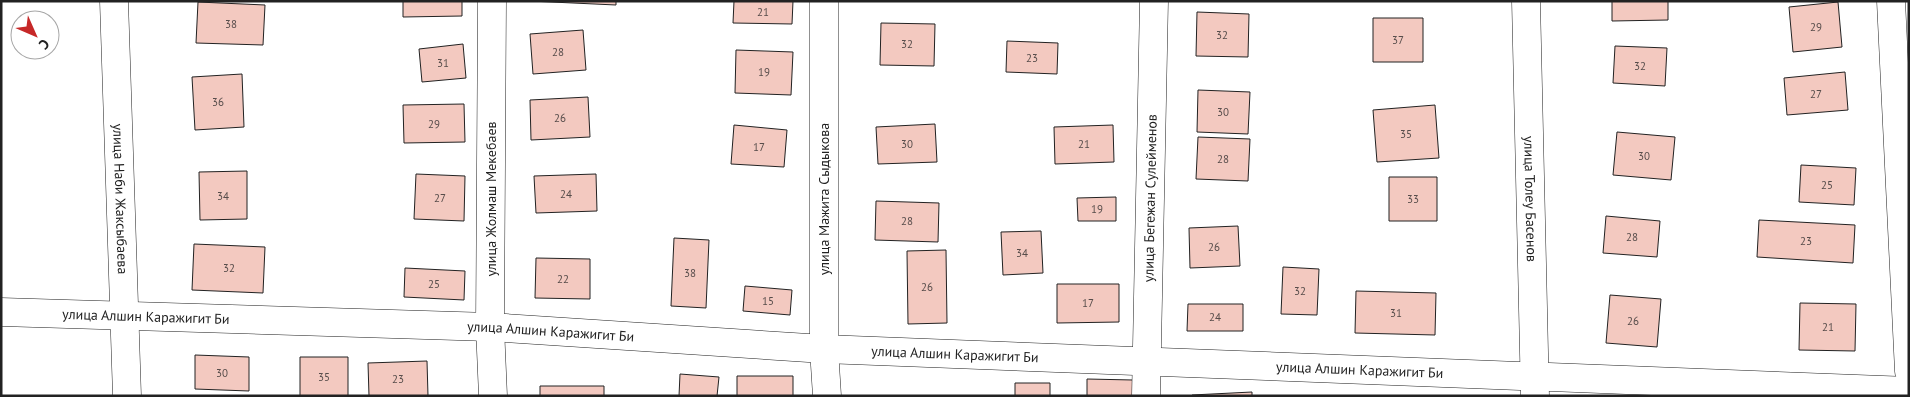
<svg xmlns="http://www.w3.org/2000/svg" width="1910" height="397" viewBox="0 0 1910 397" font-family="'PT Sans',sans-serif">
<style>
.building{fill:#f3c9c0;stroke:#222}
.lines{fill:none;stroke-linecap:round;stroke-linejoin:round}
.minor-casing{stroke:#222;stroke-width:29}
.minor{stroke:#fff;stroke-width:28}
.labels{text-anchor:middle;stroke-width:4;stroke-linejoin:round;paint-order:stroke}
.number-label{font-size:11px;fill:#564c4a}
.street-label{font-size:14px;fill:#222;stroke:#fff}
</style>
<rect width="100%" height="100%" fill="#fff"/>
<path class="building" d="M403 1H462V16L403 17Z
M530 1H616V5Z
M734 1H793L792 24 733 23Z
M1612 1H1668V20L1612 21Z
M198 2 265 5 263 45 196 43Z
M1838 2 1842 47 1793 52 1789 7Z
M1197 12 1249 14 1248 57 1196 56Z
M1373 18H1423V62H1373Z
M881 23 935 24 934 66 880 65Z
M583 30 586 70 533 74 530 34Z
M1007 41 1058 43 1057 74 1006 72Z
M463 44 466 78 422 82 419 49Z
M1615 46 1667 48 1665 86 1613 83Z
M736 50 793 52 791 95 735 93Z
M1845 72 1848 110 1787 115 1784 78Z
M242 74 244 127 195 130 192 77Z
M1198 90 1250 92 1248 134 1197 132Z
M588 97 590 137 531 140 530 100Z
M464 104 465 142 404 143 403 105Z
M1435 105 1439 158 1377 162 1373 110Z
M935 124 937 162 878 164 876 127Z
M734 125 787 130 784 167 731 164Z
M1113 125 1114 162 1055 164 1054 127Z
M1617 132 1675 137 1671 180 1613 175Z
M1198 137 1250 139 1248 181 1196 179Z
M1801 165 1856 168 1854 205 1799 202Z
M247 171V219L200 220 199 172Z
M416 174 465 176 464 221 414 219Z
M596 174 597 211 536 213 534 176Z
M1389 177H1437V221H1389Z
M1116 197V221H1078L1077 198Z
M876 201 939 203 938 242 875 240Z
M1606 216 1660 221 1657 257 1603 253Z
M1759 220 1855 225 1853 263 1757 257Z
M1238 226 1240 266 1190 268 1189 228Z
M1041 231 1043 273 1003 275 1001 232Z
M674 238 709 240 706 308 671 306Z
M194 244 265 247 263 293 192 290Z
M946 250 947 323 908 324 907 251Z
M536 258 590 259V299L535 298Z
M1283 267 1319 269 1317 315 1281 314Z
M405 268 465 271 464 300 404 297Z
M1057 284H1119V322L1057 323Z
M745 286 792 290 790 315 743 311Z
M1356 291 1436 293 1435 335 1355 333Z
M1610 295 1661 299 1657 347 1606 343Z
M1800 303 1856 304 1855 351 1799 350Z
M1188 304H1243V331H1187Z
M195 355 249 357V391L195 389Z
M300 357H348V396H300Z
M427 361 428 396H369L368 363Z
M680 374 719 377 717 396H679Z
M737 376H793V396H737Z
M1087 379 1133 380V396H1087Z
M1015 383H1050V396H1015Z
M540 386H604V396H540Z
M1252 392V396H1192V395Z"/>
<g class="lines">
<g class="minor-casing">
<g id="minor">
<path id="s1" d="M114 1 127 396"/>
<path d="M492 1 490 327 493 396"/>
<path d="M824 1V349L827 396"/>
<path id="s2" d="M1526 1 1535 396"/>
<path d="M1891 1 1909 371"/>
<path id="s3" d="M1 312 490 327 824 349 1909 391"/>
<path id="s4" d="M1146 396 1154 1"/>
</g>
</g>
<use href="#minor" class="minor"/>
</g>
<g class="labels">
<g class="number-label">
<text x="763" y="16">21</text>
<text x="231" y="28">38</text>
<text x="1816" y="31">29</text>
<text x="1222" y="39">32</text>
<text x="1398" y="44">37</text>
<text x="907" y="48">32</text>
<text x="558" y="56">28</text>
<text x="1032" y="62">23</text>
<text x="443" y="67">31</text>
<text x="1640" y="70">32</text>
<text x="764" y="76">19</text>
<text x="1816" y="98">27</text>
<text x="218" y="106">36</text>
<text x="1223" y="116">30</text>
<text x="560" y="122">26</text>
<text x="434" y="128">29</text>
<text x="1406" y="138">35</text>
<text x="907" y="148">30</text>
<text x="1084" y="148">21</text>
<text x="759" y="151">17</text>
<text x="1644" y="160">30</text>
<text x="1223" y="163">28</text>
<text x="1827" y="189">25</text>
<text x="566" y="198">24</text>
<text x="223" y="200">34</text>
<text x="440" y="202">27</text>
<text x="1413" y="203">33</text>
<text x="1097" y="213">19</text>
<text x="907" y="225">28</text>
<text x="1632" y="241">28</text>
<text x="1806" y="245">23</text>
<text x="1214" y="251">26</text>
<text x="1022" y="257">34</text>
<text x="229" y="272">32</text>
<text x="690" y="277">38</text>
<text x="563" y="283">22</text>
<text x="434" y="288">25</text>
<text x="927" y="291">26</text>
<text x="1300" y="295">32</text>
<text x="768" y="305">15</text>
<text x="1088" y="307">17</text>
<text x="1396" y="317">31</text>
<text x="1215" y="321">24</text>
<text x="1633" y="325">26</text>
<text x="1828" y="331">21</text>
<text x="222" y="377">30</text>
<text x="324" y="381">35</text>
<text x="398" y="383">23</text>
</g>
<g class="street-label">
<text dy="5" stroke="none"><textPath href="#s1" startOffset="198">улица Наби Жаксыбаева</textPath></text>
<text dy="5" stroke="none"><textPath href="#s4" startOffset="198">улица Бегежан Сулейменов</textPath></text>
<text dy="5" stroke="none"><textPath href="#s2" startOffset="198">улица Толеу Басенов</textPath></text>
<text transform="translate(491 199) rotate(-90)" y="5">улица Жолмаш Мекебаев</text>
<text transform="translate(824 199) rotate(-90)" y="5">улица Мажита Сыдыкова</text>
<text dy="5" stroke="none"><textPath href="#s3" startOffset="145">улица Алшин Каражигит Би</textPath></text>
<text dy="5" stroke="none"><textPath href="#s3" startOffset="550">улица Алшин Каражигит Би</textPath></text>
<text dy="5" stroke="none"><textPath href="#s3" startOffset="955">улица Алшин Каражигит Би</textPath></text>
<text dy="5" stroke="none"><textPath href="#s3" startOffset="1360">улица Алшин Каражигит Би</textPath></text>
</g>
</g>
<rect width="1910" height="397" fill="none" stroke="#222222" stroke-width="5"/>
<g transform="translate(35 35) rotate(135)"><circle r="24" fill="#ffffff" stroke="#a7a7a7"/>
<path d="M0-4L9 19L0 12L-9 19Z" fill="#c62828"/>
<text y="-8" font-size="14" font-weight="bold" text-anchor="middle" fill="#222222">С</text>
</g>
</svg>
